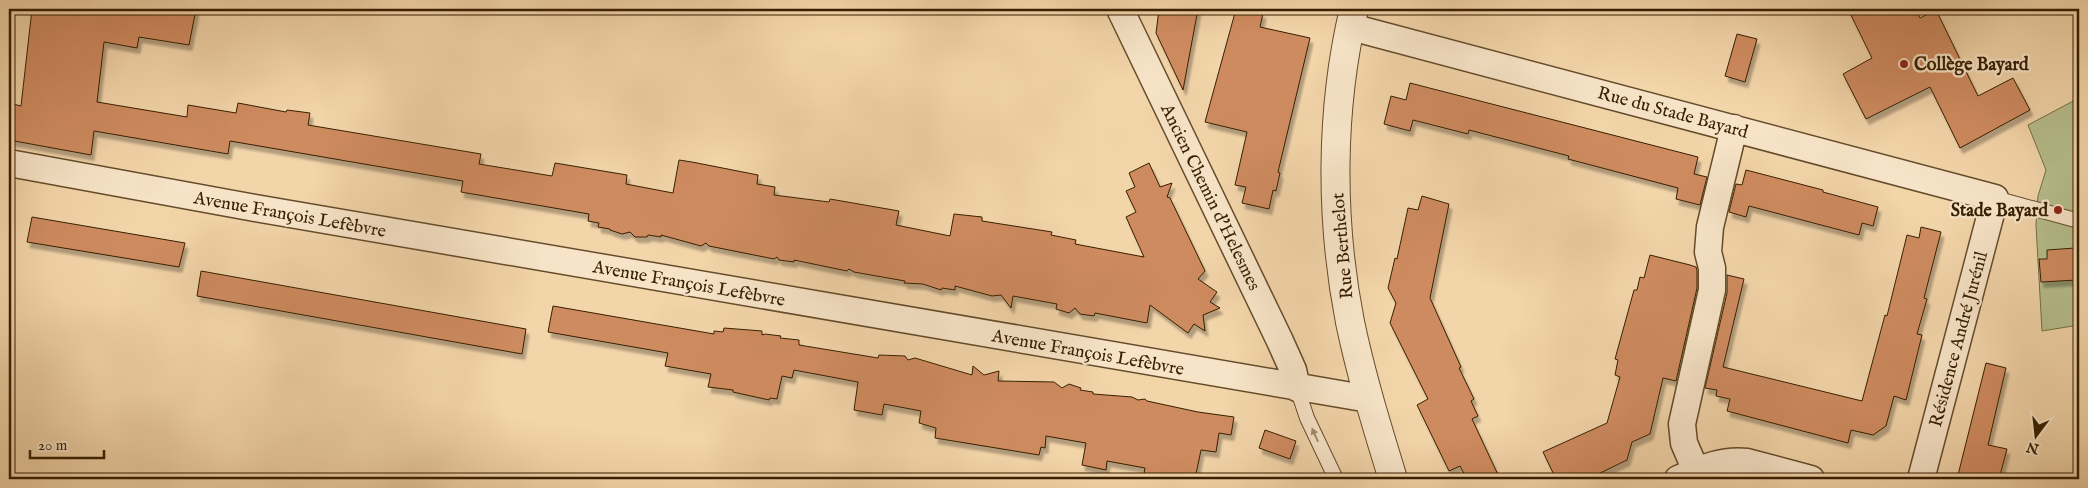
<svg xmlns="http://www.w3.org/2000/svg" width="2088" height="488" viewBox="0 0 2088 488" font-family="'IM FELL English',serif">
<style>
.green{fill:#b6be8c;stroke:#766e46}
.building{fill:#cf8b60;stroke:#361f00;filter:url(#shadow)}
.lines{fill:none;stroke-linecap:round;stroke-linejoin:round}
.service-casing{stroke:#654c2a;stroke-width:16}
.minor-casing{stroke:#654c2a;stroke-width:29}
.tertiary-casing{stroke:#654c2a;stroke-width:30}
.service{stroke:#f7e4c8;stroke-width:14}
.minor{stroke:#f7e4c8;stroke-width:26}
.tertiary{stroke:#f7e4c8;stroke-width:28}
.oneway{fill:#a08b6e}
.poi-dot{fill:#8f2418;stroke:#f7e4c8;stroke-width:2}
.labels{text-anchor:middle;stroke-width:4.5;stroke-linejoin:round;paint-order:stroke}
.poi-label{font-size:18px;font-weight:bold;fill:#361f00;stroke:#f7e4c8;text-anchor:start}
.street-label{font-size:18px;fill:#361f00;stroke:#f7e4c8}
</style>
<defs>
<filter id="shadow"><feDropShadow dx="3" dy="5.5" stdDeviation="1" flood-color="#0004"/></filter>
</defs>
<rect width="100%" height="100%" fill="#f3d5aa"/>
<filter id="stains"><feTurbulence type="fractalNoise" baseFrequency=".004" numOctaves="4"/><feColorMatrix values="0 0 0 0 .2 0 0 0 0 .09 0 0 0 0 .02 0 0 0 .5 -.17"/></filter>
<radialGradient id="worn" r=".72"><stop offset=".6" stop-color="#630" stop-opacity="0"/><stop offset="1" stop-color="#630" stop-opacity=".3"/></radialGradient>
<path class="green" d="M2079 98V325L2042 331 2036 225 2038 196 2046 170 2028 125Z"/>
<path class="building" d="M32 9H196L189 45 139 37 137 48 104 42 97 102 187 117 188 105 236 113 238 103 286 112 287 110 310 113 308 125 481 154 479 164 552 176 555 163 627 175 626 184 673 193 679 160 692 162 758 175 757 184 775 187 774 195 829 202 830 199 899 211 896 225 950 236 954 214 982 217V221L1052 232 1051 235 1076 240 1075 244 1144 257 1126 217 1136 212 1126 191 1135 187 1129 173 1149 163 1160 187 1172 183 1167 197 1170 198 1205 271 1198 279 1217 292 1210 302 1220 308 1203 315 1205 331 1194 324 1188 333 1150 305 1147 323 1095 313 1094 316 1080 314 1075 308 1069 313 1056 309 1057 304 1013 296 1011 308 1001 295 992 296 955 286V290L942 288 941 290 923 284 904 283 905 281 854 272 849 269 847 271 794 260V262L779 260 777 257 774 259 709 246 706 243 701 246 661 235V237L648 235 647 237H635L630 232 622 234 610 230V229L598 227 599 223 588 221 589 214 461 192 463 181 230 141 228 154 94 131 91 155 9 140V103L21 106Z
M1159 9H1198L1183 90 1156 33Z
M1236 9 1263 13 1260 27 1310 38 1278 172 1280 173 1276 191 1273 190 1269 209 1242 203 1246 187 1235 185 1247 132 1205 122Z
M1848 9H1915L1920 18 1936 10 1978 96 2013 78 2030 110 1960 148 1930 87 1866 119 1843 74 1872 58Z
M1737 34 1757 39 1745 82 1725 76Z
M1410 83 1698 157 1694 174 1707 177 1700 205 1676 199 1678 188 1568 159 1569 156 1469 130 1468 134 1413 120 1410 131 1384 124 1391 96 1406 100Z
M1746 170 1823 190V192L1878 207 1873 226 1862 223 1859 235 1749 206 1746 217 1729 212 1736 184 1742 185Z
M1422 196 1449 204 1430 298 1461 367 1459 368 1474 399 1471 401 1478 416 1472 419 1500 479H1467L1460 466 1449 471 1417 405 1428 399 1390 323 1396 303 1388 288 1395 258 1397 259 1408 208 1418 210Z
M32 217 185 243 179 267 27 242Z
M1921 227 1941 232 1924 298 1927 299 1917 334 1922 335 1906 400 1894 396 1886 426 1873 435 1851 430 1848 443 1727 411 1730 399 1716 396 1717 390 1705 388 1727 293V275L1744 279 1723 367 1862 401 1885 315 1887 316 1907 235 1919 238Z
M2075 248 2077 280 2041 282 2039 259H2047V250Z
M1650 255 1690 265 1696 267 1697 270V288L1676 381 1663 378 1650 434 1632 442 1627 460 1588 479H1556L1543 452 1607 423 1620 377 1615 375 1618 360 1615 359 1634 290H1637L1640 277 1644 278Z
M201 271 526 329 522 354 197 296Z
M553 306 714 334V331L723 332 724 328 762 331V335L765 334 781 336 780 338 799 340V345L878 358 879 355 905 356 908 360 915 358 972 375 973 366 984 375 999 371 998 381 1054 382 1062 388 1069 384 1081 388 1080 390 1093 392V394L1132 397 1138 400 1145 399 1147 401 1198 412 1234 417 1231 435 1219 433 1216 452 1201 450 1195 479H1143L1145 468 1107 461 1106 470 1082 465 1086 443 1046 436 1045 448 1041 447 1039 455 935 438 936 428 919 423 921 411 884 404 882 415 854 410 858 382 794 370 792 378 782 376 777 399 770 398 769 400 733 392V390L708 387 711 374 665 366 668 353 548 332Z
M1986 363 2006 368 1988 445 2007 449 1999 479H1957Z
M1265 430 1296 441 1290 459 1259 448Z"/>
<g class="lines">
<g class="service-casing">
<path id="service" d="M1995 198 2079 221
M1297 388 1307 418 1336 479"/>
</g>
<g class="minor-casing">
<path id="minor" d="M1120 9 1280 341 1293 370 1297 388
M1351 27 1995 198 1921 479
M9 163 255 208 1369 399
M1696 471 1684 443 1682 424 1712 290V268L1708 252 1710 227 1734 128
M1678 479C1701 469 1721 459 1747 462L1811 479"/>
</g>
<g class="tertiary-casing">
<path id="tertiary" d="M1354 9C1330 110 1330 220 1350 322 1361 375 1377 427 1393 479"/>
</g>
<use href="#service" class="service"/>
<use href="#minor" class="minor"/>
<use href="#tertiary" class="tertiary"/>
</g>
<defs><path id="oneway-solid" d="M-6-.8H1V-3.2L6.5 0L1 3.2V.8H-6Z" transform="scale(1.25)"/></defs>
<use class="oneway" href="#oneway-solid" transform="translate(1315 435) rotate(-114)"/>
<g class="poi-dot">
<circle cx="1904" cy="64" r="5"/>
<circle cx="2058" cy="210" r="5"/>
</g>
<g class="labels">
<g class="poi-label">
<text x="1914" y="70">Collège Bayard</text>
<text x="2048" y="216" text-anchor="end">Stade Bayard</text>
</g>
<g class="street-label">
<text transform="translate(1673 112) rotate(15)" y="6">Rue du Stade Bayard</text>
<text transform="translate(1211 197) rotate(64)" y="6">Ancien Chemin d'Helesmes</text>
<text transform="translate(290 214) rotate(10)" y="6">Avenue François Lefèbvre</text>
<text transform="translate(1342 246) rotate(-95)" y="6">Rue Berthelot</text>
<text transform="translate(689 283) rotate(10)" y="6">Avenue François Lefèbvre</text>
<text transform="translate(1958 339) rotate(-75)" y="6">Résidence André Jurénil</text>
<text transform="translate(1088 352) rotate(10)" y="6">Avenue François Lefèbvre</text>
</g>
</g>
<rect width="2088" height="488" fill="none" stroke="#f3d5aa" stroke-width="30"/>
<rect x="10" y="10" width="2068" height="468" fill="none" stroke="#361f00" stroke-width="2.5"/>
<rect x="15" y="15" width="2058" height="458" fill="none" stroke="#361f00"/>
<g transform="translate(2036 436) rotate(195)" stroke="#f7e4c8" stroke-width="4" paint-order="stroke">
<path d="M0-4L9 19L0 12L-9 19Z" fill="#361f00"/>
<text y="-8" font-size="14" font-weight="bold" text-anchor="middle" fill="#361f00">N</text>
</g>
<path d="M30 450v8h74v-8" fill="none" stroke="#361f00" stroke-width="2.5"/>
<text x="38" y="450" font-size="15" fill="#361f00" stroke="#f7e4c8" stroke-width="4" paint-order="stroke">20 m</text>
<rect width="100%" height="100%" filter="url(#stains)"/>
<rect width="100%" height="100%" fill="url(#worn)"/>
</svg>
